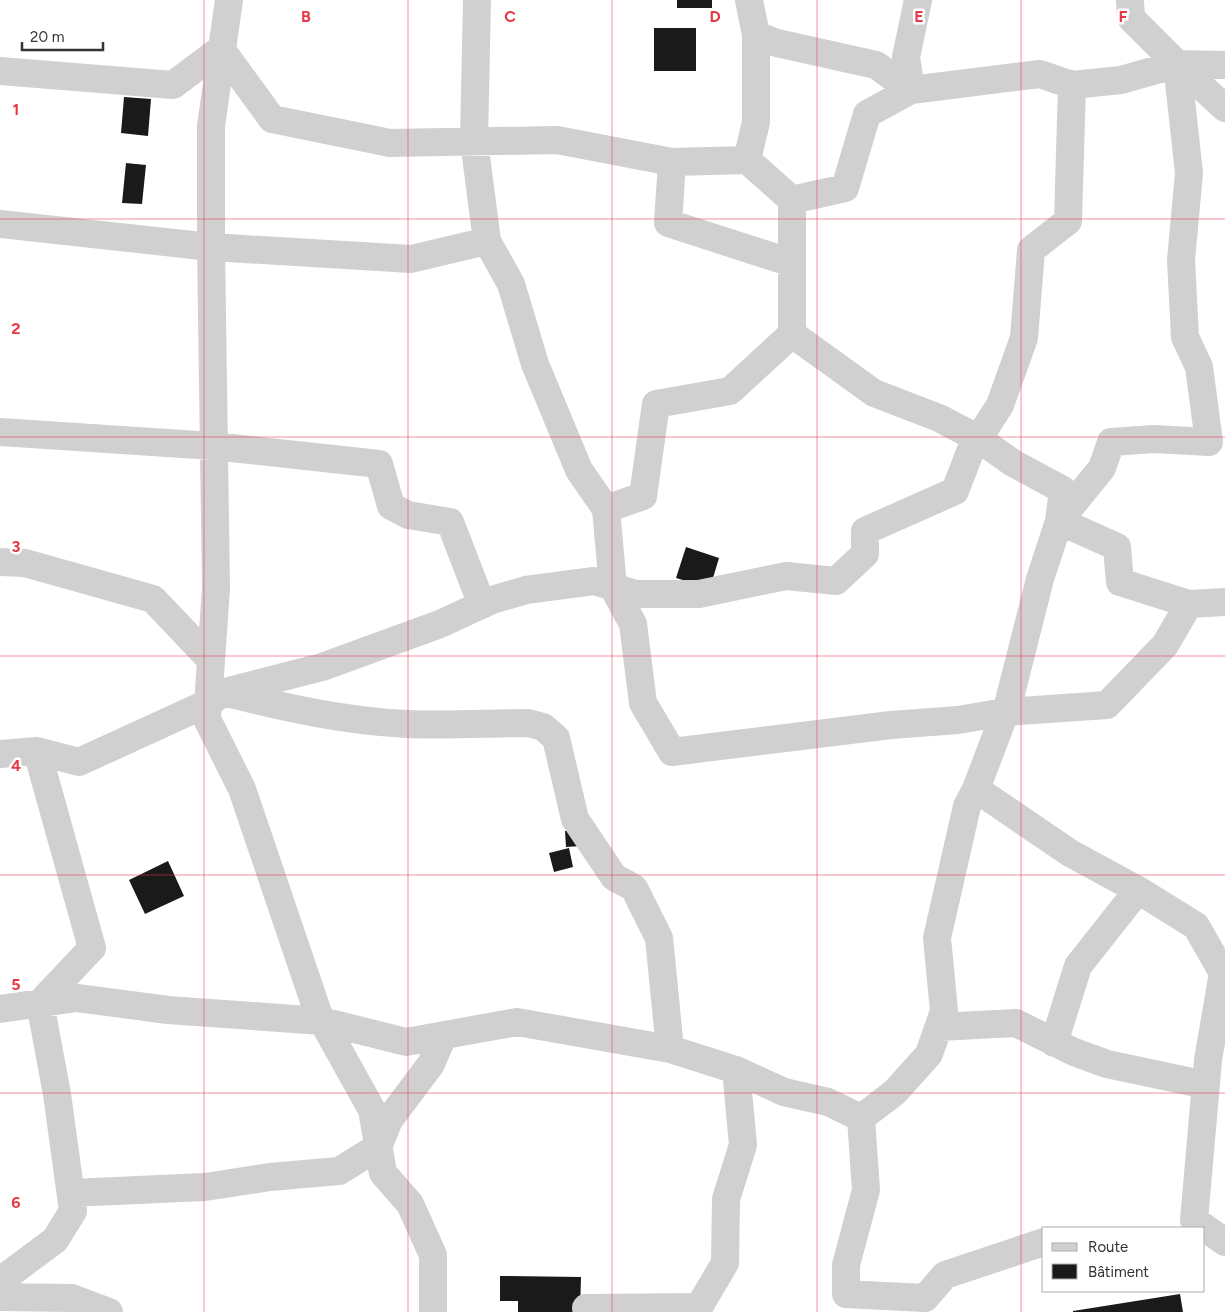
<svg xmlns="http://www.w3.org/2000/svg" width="1225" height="1312" viewBox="0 0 1225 1312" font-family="Figtree,sans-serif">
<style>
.building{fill:#1a1a1a}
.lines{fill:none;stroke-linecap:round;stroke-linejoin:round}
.minor{stroke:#d0d0d0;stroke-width:28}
.grid{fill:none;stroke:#e63946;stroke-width:1;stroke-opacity:0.55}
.grid-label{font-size:16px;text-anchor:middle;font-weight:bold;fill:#e63946;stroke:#fff;stroke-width:5;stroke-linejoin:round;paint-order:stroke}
</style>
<rect width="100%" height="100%" fill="#fff"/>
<path class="building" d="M677 0H712V8H677Z
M654 28H696V71H654Z
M124 97 151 99 148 136 121 133Z
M126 163 146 165 142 204 122 203Z
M686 547 719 558 710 588 676 578Z
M579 830 581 846 566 847 565 831Z
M569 848 573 867 554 872 549 853Z
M168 861 184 896 145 914 129 880Z
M500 1276 581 1277 580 1312H518V1301H500Z
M1180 1294 1183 1312H1073V1311Z"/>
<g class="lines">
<path class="minor" d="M229 0 211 126V247L216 588 207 719 242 789 318 1013 372 1110 383 1173 410 1204 433 1255V1312
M477 0 474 141 487 241 511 284 535 364 579 470 606 509 613 587 633 624 643 703 672 752 891 725 958 720 1005 712 1107 705 1165 645 1189 604
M1130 0 1131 18 1177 64 1189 173 1181 260 1185 337 1199 367 1209 442 1154 439 1111 442 1102 468 1059 521 1040 579 1008 705 976 789 1070 853 1138 890 1196 926 1223 973 1208 1060 1194 1220 1225 1242
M756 35 777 43 876 65 911 90 1040 74 1072 85
M1177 64 1225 108
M0 71 173 85 221 49 272 119 390 143 557 140 672 162 747 160 792 200V334L874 393 939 418 979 439 1013 463 1063 490 1059 521 1117 547 1120 582 1189 604 1225 602
M747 160 756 122V35L749 0
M672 162 668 223 792 263
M792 200 845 188 867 114 911 90 906 57 918 0
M0 224 211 247 411 259 487 241
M0 432 213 446 379 464 391 506 408 515 450 522 482 605
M606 509 643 496 656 404 730 391 792 334
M0 562 25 563 153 599 211 660
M227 693C286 708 345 721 407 724 447 726 488 723 528 723L543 727 556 738 575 819 614 877 634 888 659 938 670 1049 736 1070 743 1145 726 1199 725 1263 699 1307 586 1308 587 1312
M0 754 37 751 79 762 208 703 225 692 322 667 440 624 492 600 526 590 594 581 636 594H699L786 576 836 581 865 554V531L955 491 970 452 1000 405 1024 338 1031 250 1068 221 1072 85 1121 80 1177 64 1225 65
M0 1009 77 998 168 1010 322 1021 406 1042 517 1022 670 1049
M939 1027 1016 1023 1074 1052 1107 1064 1206 1085
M1054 1043 1078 966 1138 890
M736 1070 784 1092 828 1102 861 1118 866 1190 846 1265V1294L925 1298 945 1275 1044 1242
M861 1118 895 1092 929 1054 944 1011 937 938 967 806 976 789
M71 1193 205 1187 270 1177 339 1171 378 1147 389 1120 431 1064 443 1036
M0 1281 55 1240 73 1211 57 1094 40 1003 92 948 37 751
M0 1297 72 1298 109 1312"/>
</g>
<path class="grid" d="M204 0V1312M408 0V1312M612 0V1312M817 0V1312M1021 0V1312M0 219H1225M0 437H1225M0 656H1225M0 875H1225M0 1093H1225"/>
<g class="grid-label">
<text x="306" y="22">B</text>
<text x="510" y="22">C</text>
<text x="715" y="22">D</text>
<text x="919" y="22">E</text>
<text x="1123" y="22">F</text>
<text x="16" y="115">1</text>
<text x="16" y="334">2</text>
<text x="16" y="552">3</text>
<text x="16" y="771">4</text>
<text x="16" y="990">5</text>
<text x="16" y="1208">6</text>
</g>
<rect x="1042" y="1227" width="162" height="65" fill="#ffffff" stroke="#adadad"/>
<rect x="1052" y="1243" width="25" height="8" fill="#d0d0d0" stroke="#adadad"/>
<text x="1088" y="1252" font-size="15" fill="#333333">Route</text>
<rect x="1052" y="1264" width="25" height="15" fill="#1a1a1a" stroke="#adadad"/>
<text x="1088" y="1277" font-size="15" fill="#333333">Bâtiment</text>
<path d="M22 42v8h81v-8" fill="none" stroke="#333333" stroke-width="2.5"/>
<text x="30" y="42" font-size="15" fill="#333333" stroke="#ffffff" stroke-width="4" paint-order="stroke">20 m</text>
</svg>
